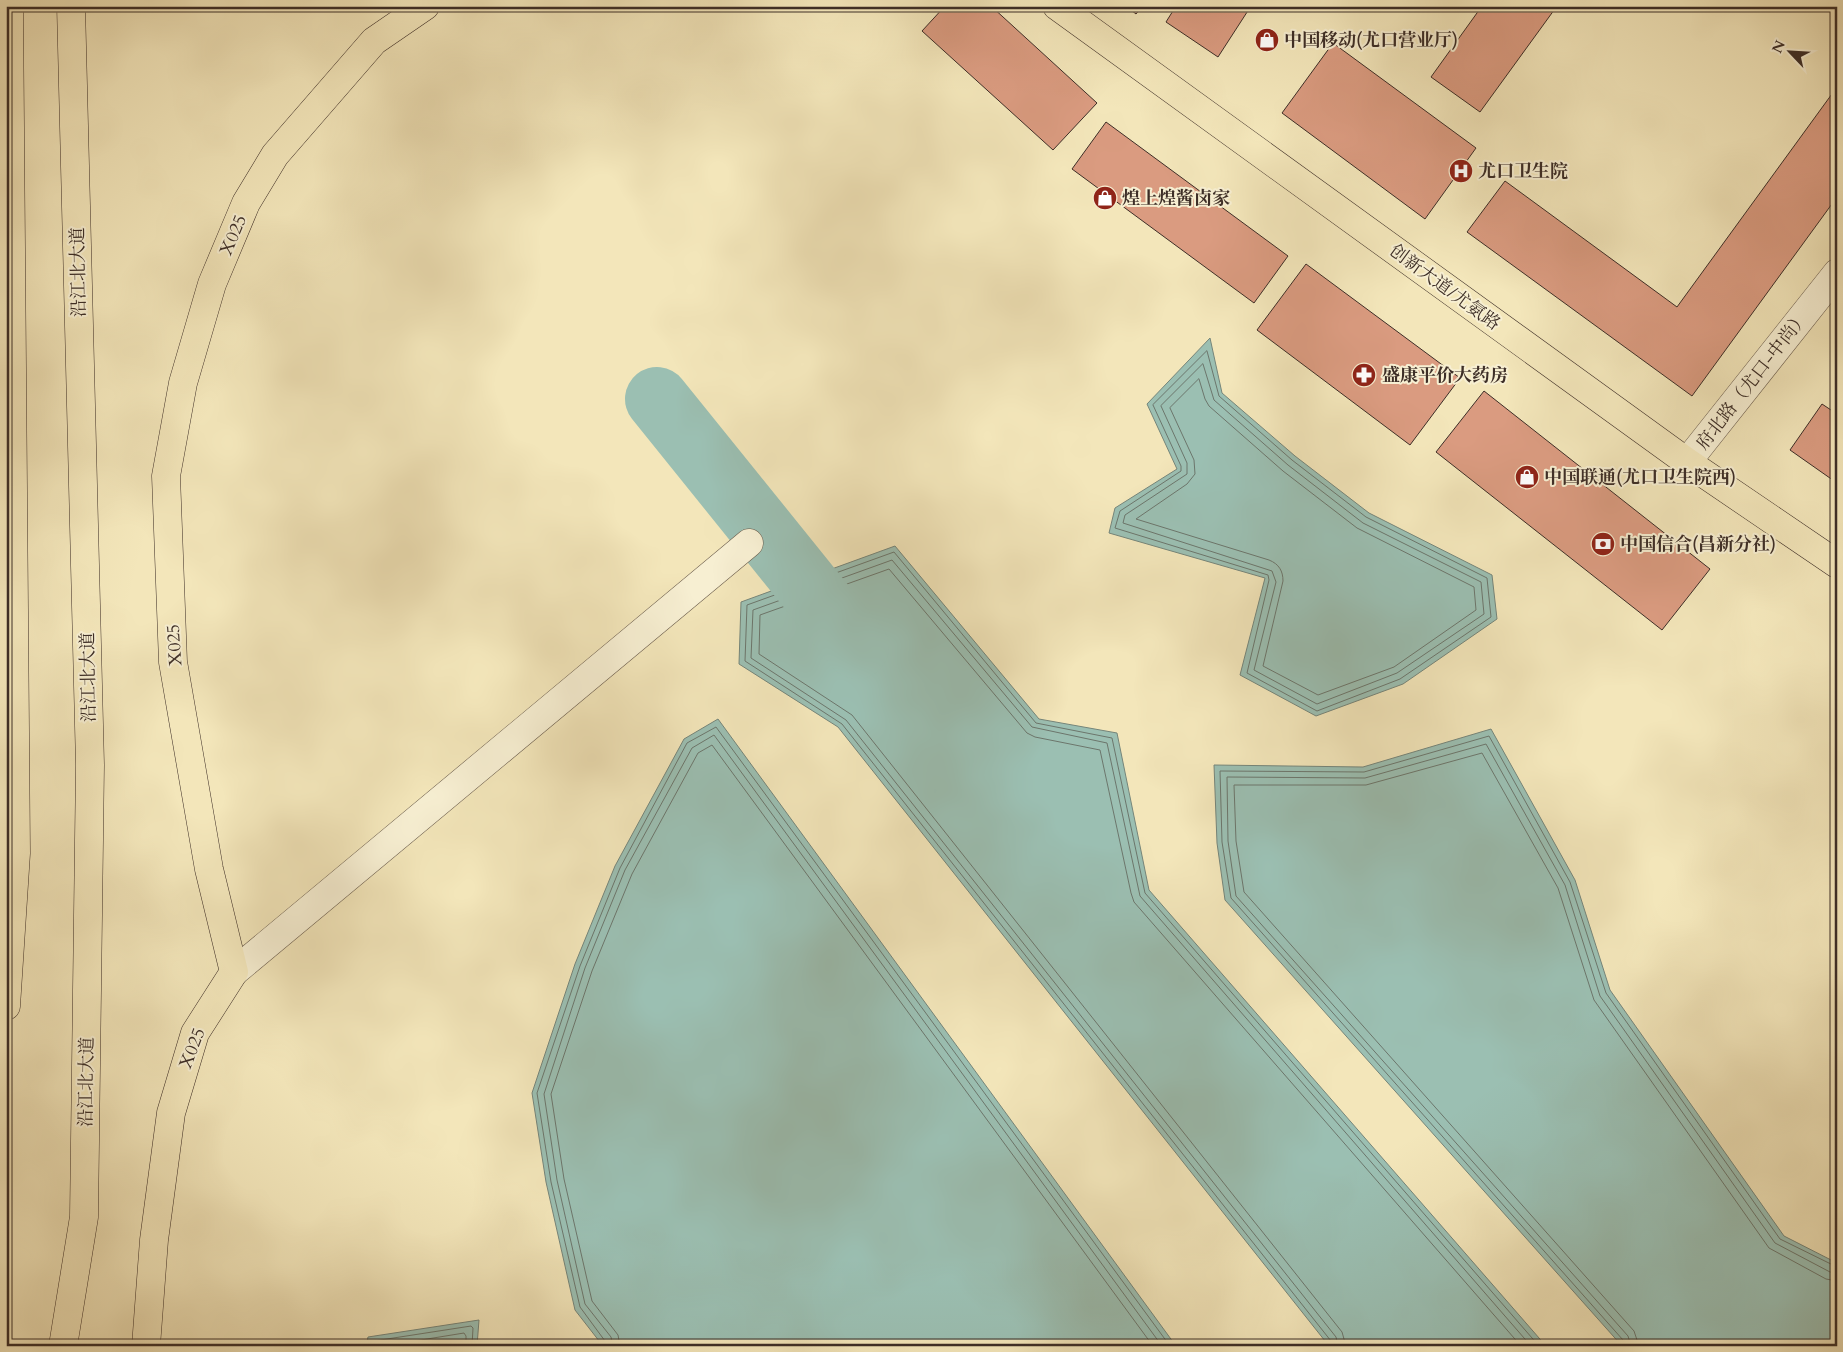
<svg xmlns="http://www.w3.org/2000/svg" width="1843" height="1352" viewBox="0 0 1843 1352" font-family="Cardo,'Noto Serif SC',serif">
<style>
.water{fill:#9bbfb2;stroke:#75857a}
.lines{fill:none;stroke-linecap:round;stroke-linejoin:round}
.shore{stroke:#6c766c;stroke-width:1}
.river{stroke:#9bbfb2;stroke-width:64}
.building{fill:#da9b80;stroke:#3d2e27}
.minor-casing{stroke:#6a5c4c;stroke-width:29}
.major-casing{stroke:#3d2e27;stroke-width:29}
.highway-casing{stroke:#3d2e27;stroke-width:29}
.minor{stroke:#f7efd2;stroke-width:28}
.major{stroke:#f3e6ba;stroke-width:28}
.highway{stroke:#f3e6ba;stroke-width:28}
.labels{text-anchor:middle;stroke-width:4;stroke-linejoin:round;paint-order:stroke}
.poi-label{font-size:18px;font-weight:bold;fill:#3d2e27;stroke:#f7efd2;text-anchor:start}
.street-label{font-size:18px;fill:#3d2e27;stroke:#f7efd2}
</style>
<rect width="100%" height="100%" fill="#f3e6ba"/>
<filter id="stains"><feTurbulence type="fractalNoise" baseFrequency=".004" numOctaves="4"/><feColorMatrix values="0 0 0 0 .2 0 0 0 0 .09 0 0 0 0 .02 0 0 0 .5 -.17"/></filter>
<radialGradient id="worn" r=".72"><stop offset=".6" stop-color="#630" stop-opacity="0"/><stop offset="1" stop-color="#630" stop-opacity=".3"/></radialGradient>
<path class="water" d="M1210 338 1222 393 1295 456 1369 513 1492 575 1497 619 1403 684 1316 716 1240 675 1265 578 1109 533 1115 508 1177 469 1147 404Z
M895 546 1039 719 1117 733 1149 890 1546 1346H1329L838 727 739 664 741 602Z
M718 719 1176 1346H603L575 1310 546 1182 532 1093 575 964 615 866 684 739Z
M1491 729 1575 880 1610 990 1784 1236 1837 1263V1346H1622L1225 900 1217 843 1214 765 1363 767Z
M479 1320 477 1346H366L368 1337Z"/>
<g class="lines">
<path class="shore" d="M1207 351 1219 396 1292 460 1366 517 1487 578 1491 617 1400 679 1317 711 1247 673 1269 580 1268 575 1115 528 1120 511 1181 471V466L1153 405Z
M1203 364 1214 400 1288 465 1363 523 1481 582 1484 614 1397 673 1317 704 1254 670 1276 582 1272 571 1123 523 1125 515 1187 474V463L1161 406Z
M1199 379 1205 399 1209 406 1283 471 1357 528 1474 587 1476 610 1394 667 1318 695 1263 666 1283 581C1283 571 1279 564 1269 560L1136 519 1187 484 1195 474 1194 460 1170 408Z
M371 1346 374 1341 471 1326 473 1328 472 1346
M384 1346 464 1333 466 1336V1346
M606 1346 605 1341 580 1307 551 1182 537 1093 580 966 620 868 687 743 716 727 1170 1346
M613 1346 611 1337 585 1304 557 1180 544 1094 585 968 625 870 692 748 714 735 1162 1346
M620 1346 618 1335 592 1301 564 1179 551 1094 592 971 632 874 698 753 712 745 1153 1346
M1332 1346 1331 1341 842 724 745 661 747 605 894 552 1036 723 1112 738 1145 893 1539 1346
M1338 1346 1336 1337 846 720 751 658 753 610 892 560 1032 727 1107 743 1140 896 1531 1346
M1346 1346 1342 1332 852 715 759 654 760 615 889 569 1027 733 1035 737 1100 750 1131 893 1134 902 1521 1346
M1625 1346 1623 1340 1231 898 1222 842 1220 771 1364 772 1489 736 1570 882 1606 993 1780 1239 1837 1267
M1631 1346 1628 1336 1236 896 1228 841 1227 777 1365 778 1486 744 1565 885 1600 996 1775 1243 1830 1272 1837 1273
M1639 1346 1634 1331 1244 892 1236 841 1234 785H1366L1482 753 1558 888 1594 1000 1769 1248 1826 1279 1837 1281"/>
<path class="river" d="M657 399 857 647"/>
</g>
<path class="building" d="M945 6H991L1097 103 1053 150 922 31Z
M1126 6H1143L1136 14Z
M1176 6H1251L1218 57 1166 22Z
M1482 6H1557L1480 112 1431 77Z
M1333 43 1476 148 1425 219 1282 113Z
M1837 87V197L1692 396 1467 232 1505 181 1677 307Z
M1106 122 1288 256 1254 303 1072 169Z
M1306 264 1460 378 1410 445 1257 330Z
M1484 391 1710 569 1662 630 1436 452Z
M1822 404 1837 414V483L1790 450Z"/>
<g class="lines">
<g class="minor-casing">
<path id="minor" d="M1687 462 1837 273
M234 972 749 543"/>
</g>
<g class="major-casing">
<path id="major" d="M1057 6 1687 462 1837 564
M146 1346 154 1240 171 1113 195 1033 234 972 209 869 173 662 166 476 183 383 212 284 246 203 275 155 374 41 425 6"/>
</g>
<g class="highway-casing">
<path id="highway" d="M6 1006 16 853 9 6
M63 1346 84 1217 90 765 71 6"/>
</g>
<use href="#minor" class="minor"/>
<use href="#major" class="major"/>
<use href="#highway" class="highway"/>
</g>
<defs>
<g id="shop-disc" transform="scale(1.25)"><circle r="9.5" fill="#8f2418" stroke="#f7efd2"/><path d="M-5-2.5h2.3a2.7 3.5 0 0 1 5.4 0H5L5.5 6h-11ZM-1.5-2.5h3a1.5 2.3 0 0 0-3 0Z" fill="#fff"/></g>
<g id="hospital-disc" transform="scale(1.25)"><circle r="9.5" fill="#8f2418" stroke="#f7efd2"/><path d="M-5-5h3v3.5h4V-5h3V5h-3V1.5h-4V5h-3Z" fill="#fff"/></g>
<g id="pharmacy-disc" transform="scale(1.25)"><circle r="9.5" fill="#8f2418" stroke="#f7efd2"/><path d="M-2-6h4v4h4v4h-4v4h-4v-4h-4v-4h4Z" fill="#fff"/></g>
<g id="bank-disc" transform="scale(1.25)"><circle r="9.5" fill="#8f2418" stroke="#f7efd2"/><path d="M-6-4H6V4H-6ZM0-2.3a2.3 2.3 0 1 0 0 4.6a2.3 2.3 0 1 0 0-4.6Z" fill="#fff"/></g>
</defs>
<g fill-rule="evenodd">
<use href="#shop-disc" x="1267" y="40"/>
<use href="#hospital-disc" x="1461" y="171"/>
<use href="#shop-disc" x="1105" y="198"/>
<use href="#pharmacy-disc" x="1364" y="375"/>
<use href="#shop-disc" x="1527" y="477"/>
<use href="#bank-disc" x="1603" y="544"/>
</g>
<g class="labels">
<g class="poi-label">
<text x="1284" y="46">中国移动(尤口营业厅)</text>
<text x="1478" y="177">尤口卫生院</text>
<text x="1122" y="204">煌上煌酱卤家</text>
<text x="1382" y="381">盛康平价大药房</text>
<text x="1544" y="483">中国联通(尤口卫生院西)</text>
<text x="1620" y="550">中国信合(昌新分社)</text>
</g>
<g class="street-label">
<text transform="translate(233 235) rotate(-67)" y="6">X025</text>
<text transform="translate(78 272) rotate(-91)" y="6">沿江北大道</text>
<text transform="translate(1445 287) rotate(36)" y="6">创新大道/尤氨路</text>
<text transform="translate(1752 380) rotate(-52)" y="6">府北路（尤口-中尚）</text>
<text transform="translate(174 645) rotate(-94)" y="6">X025</text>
<text transform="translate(88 677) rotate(-91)" y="6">沿江北大道</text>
<text transform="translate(192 1048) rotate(-69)" y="6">X025</text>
<text transform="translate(86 1082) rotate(-89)" y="6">沿江北大道</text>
</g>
</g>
<rect width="1843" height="1352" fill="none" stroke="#f3e6ba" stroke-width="25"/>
<rect x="8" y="8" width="1828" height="1337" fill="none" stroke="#3d2e27" stroke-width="2.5"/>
<rect x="12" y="12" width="1818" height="1327" fill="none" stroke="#3d2e27"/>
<g transform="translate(1790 52) rotate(295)" stroke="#f7efd2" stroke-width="4" paint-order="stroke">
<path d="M0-4L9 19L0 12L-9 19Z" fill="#3d2e27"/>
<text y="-8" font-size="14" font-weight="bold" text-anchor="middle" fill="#3d2e27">N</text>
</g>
<rect width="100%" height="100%" filter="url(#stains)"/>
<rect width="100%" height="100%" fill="url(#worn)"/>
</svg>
